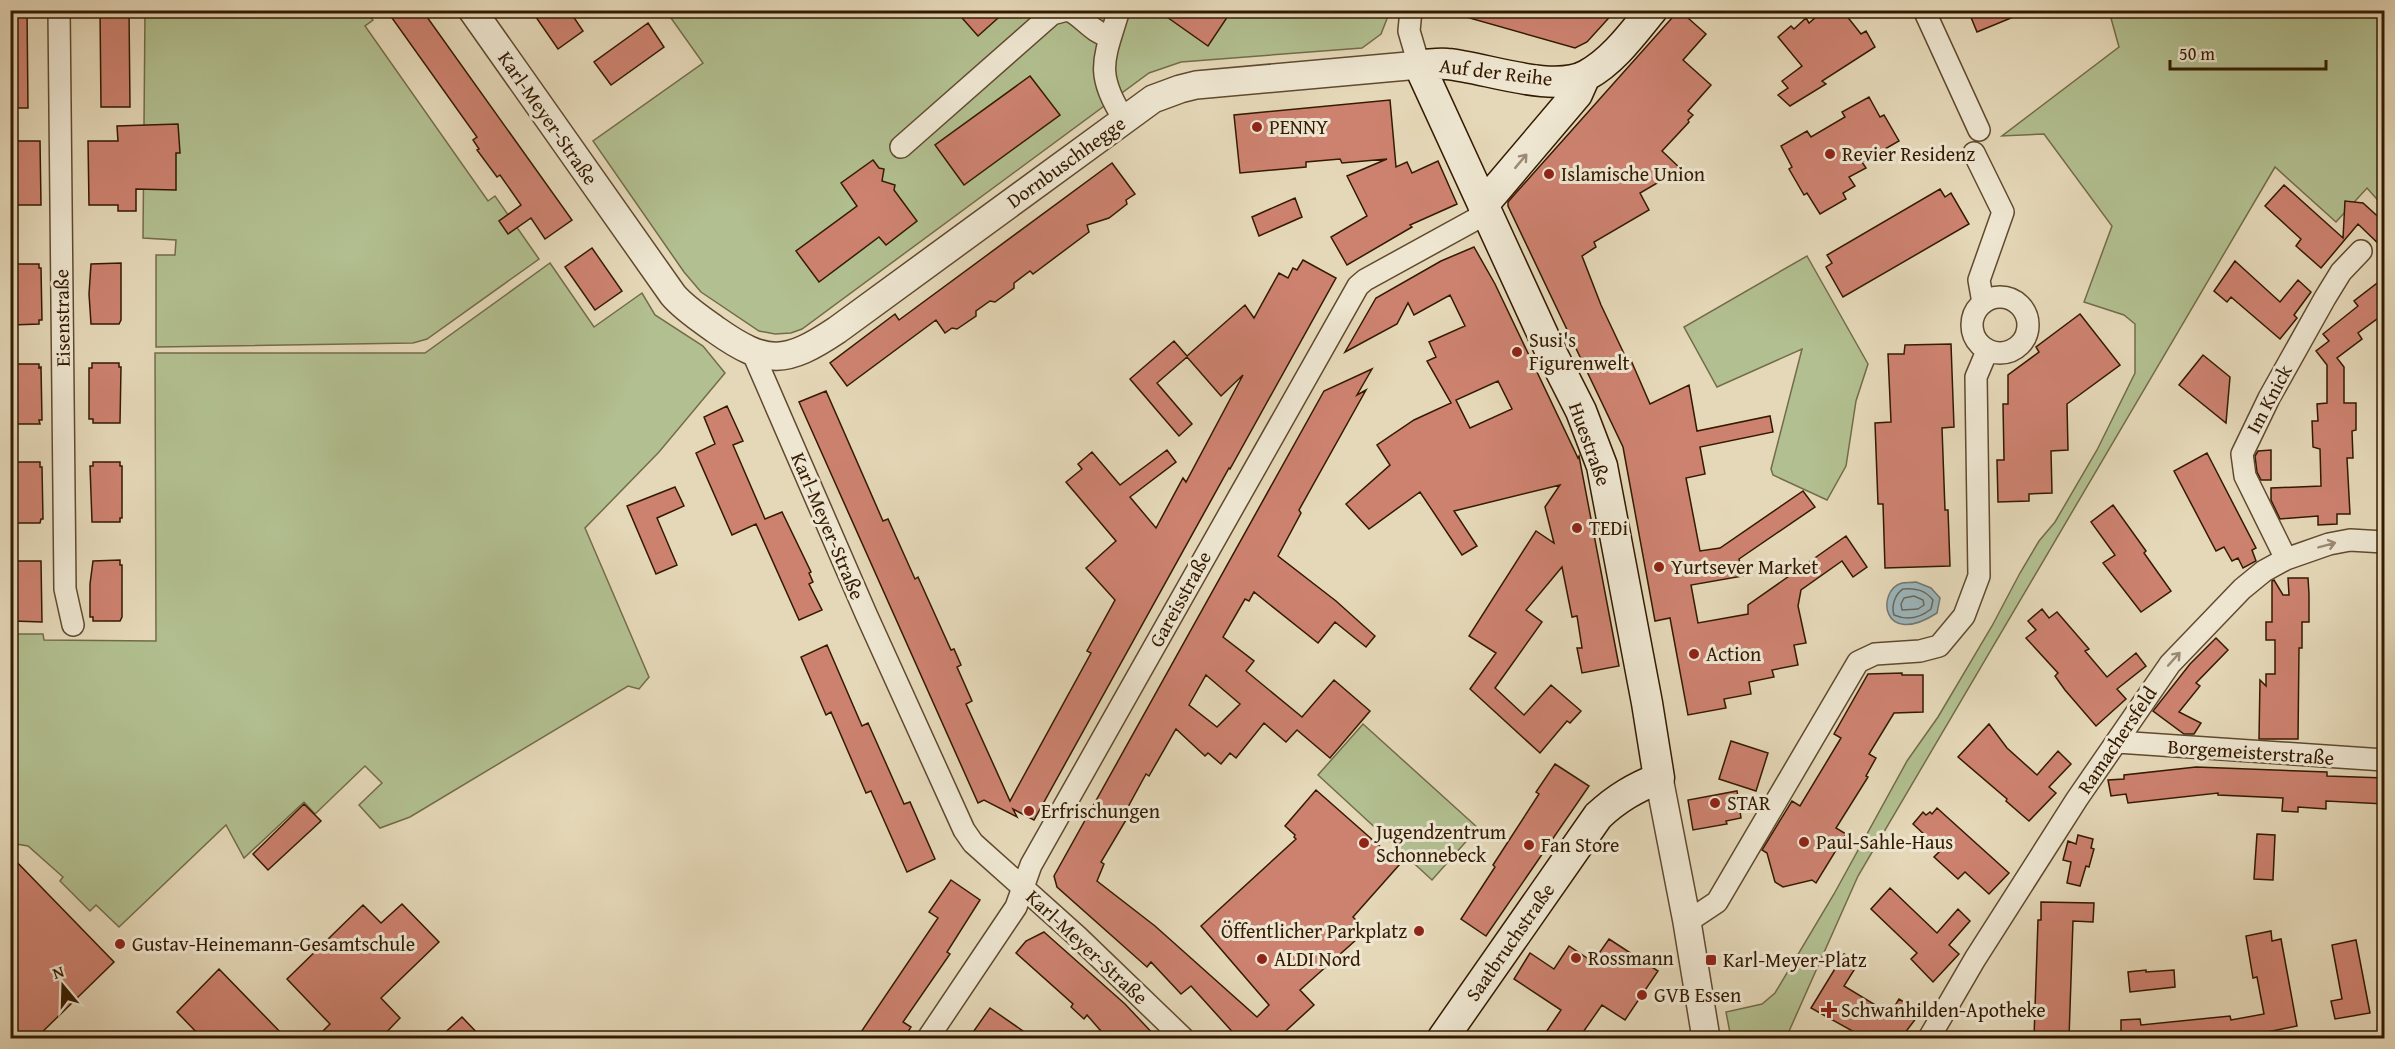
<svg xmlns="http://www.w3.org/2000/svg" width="2395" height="1049" viewBox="0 0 2395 1049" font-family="'Gentium Book Plus',serif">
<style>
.green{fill:#b2bf90;stroke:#736c48;stroke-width:1.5}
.water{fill:#9cb6bb;stroke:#727870;stroke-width:1.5}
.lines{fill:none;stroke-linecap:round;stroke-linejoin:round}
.shore{stroke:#68685e;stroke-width:1.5}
.building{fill:#cd8270;stroke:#341a00;stroke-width:1.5;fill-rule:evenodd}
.minor-casing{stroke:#604a2e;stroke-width:24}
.tertiary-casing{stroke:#604a2e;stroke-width:30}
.secondary-casing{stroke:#341a00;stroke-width:33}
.minor{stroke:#eee6d1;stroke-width:21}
.tertiary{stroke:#eee6d1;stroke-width:27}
.secondary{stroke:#eee6d1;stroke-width:30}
.oneway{stroke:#9a8a73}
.poi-dot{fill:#8f2418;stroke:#eee6d1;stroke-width:2}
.labels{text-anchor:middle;stroke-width:6;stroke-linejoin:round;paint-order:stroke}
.street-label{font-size:20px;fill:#341a00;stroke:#eee6d1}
.poi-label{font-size:20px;fill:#341a00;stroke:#eee6d1;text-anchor:start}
</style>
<rect width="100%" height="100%" fill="#e5d8b8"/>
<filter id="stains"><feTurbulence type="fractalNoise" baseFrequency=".00333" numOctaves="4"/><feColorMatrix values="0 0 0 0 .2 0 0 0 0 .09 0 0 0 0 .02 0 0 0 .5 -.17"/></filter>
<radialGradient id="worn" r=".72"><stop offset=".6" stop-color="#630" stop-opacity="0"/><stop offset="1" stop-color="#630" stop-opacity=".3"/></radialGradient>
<path class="green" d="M145 11H366L373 20 365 26 488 201 495 196 539 259 427 339 413 343 156 347V255H175L176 240 143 238Z
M666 11H1390L1381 34 1362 48 1181 62 1149 73 802 329 791 333 775 334 759 331 701 292 684 272 593 141 703 63Z
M2109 11H2384V207L2367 188 2336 222 2275 167 1858 876 1786 1038H1731L1726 1012 1762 1004 1775 993 1834 894 1907 761 1938 717 1992 626 2020 573 2039 541 2055 522 2097 450 2135 373V324L2124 315 2084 302 2112 226 2044 134 2002 136 2119 47Z
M1807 256 1868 364 1856 401 1846 466 1827 500 1773 475 1771 469 1802 349 1717 387 1684 327Z
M550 263 594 327 642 293 655 315 703 346 725 373 659 452 585 528 649 677 639 689 628 686 410 817 380 828 359 805 382 783 365 766 315 814 304 802 244 858 226 825 119 927 96 905 90 911 60 881 63 877 28 846 11 843V634H43L44 640 156 641 155 353H425Z
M1363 724 1478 828 1432 880 1318 775Z"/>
<path class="water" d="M1916 582 1931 588 1940 598 1937 613C1881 649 1876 590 1902 583 1906 582 1911 583 1916 582Z"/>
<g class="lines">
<path class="shore" d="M1903 589C1916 588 1925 590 1933 600L1931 609C1920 618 1908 621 1894 615 1891 606 1895 594 1903 589Z
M1914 596 1923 600 1924 605 1918 609 1902 610 1901 604 1904 598Z"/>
</g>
<path class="building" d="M10 10H27L28 108H10Z
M100 10H129L130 107H101Z
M403 10H422L572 220 545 239 531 218 508 234 499 221 521 205 500 175 497 177 477 150 479 149 473 140 477 137 392 18Z
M531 10H569L583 31 558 49Z
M955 10H1007L978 36Z
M1157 10H1232L1208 46Z
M1460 10H1616L1587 42 1575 48 1459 15Z
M1679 10 1706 34 1683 60 1711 85 1688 111 1693 115 1688 120 1689 122 1662 151 1681 169 1640 193 1649 210 1594 242 1596 247 1582 256 1601 305 1627 360 1630 358 1650 404 1689 385 1697 431 1770 416 1773 432 1700 447 1705 474 1686 478 1700 551 1720 548 1803 491 1815 507 1739 559 1743 576 1691 585 1698 623 1748 614V605L1846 536 1867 567 1853 577 1842 561 1801 590 1798 606 1806 643 1794 645 1798 665 1772 670 1774 677 1749 682 1751 694 1724 699 1726 708 1688 715 1670 618 1655 621 1623 447 1508 206V202L1514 195Z
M1824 10H1842L1861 34 1866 31 1875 47 1822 81 1826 84 1790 106 1778 95 1788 88 1782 81 1802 66 1778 37 1791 26 1794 29 1806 18 1809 23Z
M1968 10H2028V11L1977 32Z
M648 23 664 47 611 85 594 62Z
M1030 76 1060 115 964 185 935 145Z
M1869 97 1880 117 1884 115 1899 141 1862 162 1866 168 1849 177 1855 186 1843 193 1846 199 1820 214 1807 193 1804 195 1789 169 1792 167 1781 146 1807 131 1811 137 1845 117 1842 112Z
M1390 100 1396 167 1407 162 1412 173 1438 161 1457 204 1410 225 1412 227 1347 265 1331 237 1367 216 1347 176 1387 159 1342 163 1340 159 1306 162V167L1240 173 1234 115Z
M178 124 180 153H176V190L136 189V211H118V205H89L88 141H118L117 126Z
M10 141H40L41 205H10Z
M873 160 879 168 884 169 882 181 895 185 894 190 917 221 886 245 879 237 819 282 796 251 857 206 841 183Z
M1112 163 1135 194 1126 200 1127 204 1109 218 1087 225 1089 232 1033 274 1030 271 1014 283V288L995 302 990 301 976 311V316L957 329 952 328 945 333 936 320 847 386 830 363 895 314 899 320Z
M2284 185 2343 238 2345 201 2363 203 2385 223V250L2358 224 2321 268 2296 246 2301 239 2265 206Z
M1940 189 1945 197 1951 193 1969 224 1843 297 1826 267 1832 263 1827 255Z
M1295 198 1302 217 1259 236 1252 217Z
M1474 247 1495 284 1578 458 1579 456 1619 666 1582 673 1577 648H1582L1577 616 1572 617 1562 567 1526 610 1542 622 1495 688 1524 715 1551 685 1581 711 1570 723 1567 721 1540 753 1470 689 1496 653 1469 636 1536 531 1554 543 1545 507 1560 485 1454 511 1477 546 1462 555 1420 492 1369 529 1346 504 1390 465 1377 445 1414 420 1451 403 1427 361 1436 357 1429 342 1465 326 1450 295 1414 315 1408 303 1397 324 1345 352 1376 298 1441 261ZM1498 381 1512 409 1470 428 1456 400Z
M592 248 622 291 595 310 565 267Z
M1303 260 1336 278 1230 469 1229 468 1034 820 1013 809 1017 817 984 800 978 803 799 402 826 391 883 521 888 519 915 579 918 577 951 650 954 649 961 665 957 667 972 701 966 704 1010 801 1091 653 1087 651 1115 600 1086 568 1116 541 1066 482 1082 469 1078 464 1092 452 1120 485 1167 450 1176 462 1130 497 1156 528 1183 478 1186 482 1243 375 1221 396 1187 357 1157 383 1192 424 1179 436 1130 379 1174 341 1187 356 1245 305 1254 318 1279 273 1288 278 1293 268 1297 270Z
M2235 261 2280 302 2298 280 2311 292 2294 315 2297 318 2280 339 2231 297 2227 302 2214 291Z
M121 263V320L119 324H91L89 294 91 264Z
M11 264H39V268H41L42 320H39V324L12 325Z
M2385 277V313L2358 333 2362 339 2337 358 2344 367V403H2356V430L2352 431 2353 458H2347L2350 514H2337V524L2318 525V516L2280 519 2271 500V488L2321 486 2320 449 2313 447 2312 421H2318L2317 404 2327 403V365L2316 351 2329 341 2323 334 2358 306 2354 301Z
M2080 314 2120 365 2067 404 2068 450 2051 451 2052 493 2029 494V501L1998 502 1997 460H2004L2003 404H2008V375L2039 352 2036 347Z
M1951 344 1954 427 1942 428 1945 510H1948L1950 566 1885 568 1883 504H1878L1875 423 1891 422 1888 354H1904L1905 345Z
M2203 355 2230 377 2226 423 2179 385Z
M92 363H119V367H121L120 423H93V419H89V368H92Z
M12 364H39V368L41 367 42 420H39L40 424H12L10 420Z
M1372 369 1357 395 1366 390 1299 510 1301 513 1278 556 1336 601 1375 636 1366 647 1335 622 1318 643 1254 592 1249 601 1245 599 1223 637 1254 661 1246 671 1302 717 1334 680 1370 711 1330 758 1297 730 1286 742 1264 723 1236 758 1230 753 1221 764 1208 753 1205 756 1176 729 1149 776 1146 774 1122 818 1126 820 1101 862 1104 864 1097 881 1155 926 1257 1017 1269 1005 1201 926 1296 839 1294 837 1295 835 1285 826 1316 790 1400 864 1353 917 1366 931 1300 990 1314 1005 1278 1038H1238L1191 986 1181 994 1151 962 1147 967 1057 887 1054 876 1324 391ZM1206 675 1240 704 1217 727 1189 705Z
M727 406 743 441 733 445 765 519 782 512 811 572 809 573 813 582 809 584 822 610 799 620 756 524 732 535 696 453 715 444 704 417Z
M2271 450V480H2261L2257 472 2255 456 2258 451Z
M2207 453 2256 548 2252 550 2256 561 2243 568 2238 558 2232 561 2224 547 2216 551 2174 471Z
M12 462H40V467H42L43 519H41L40 523H13V519H11L10 467H12Z
M93 462H120V466H122V518H120V522H92L90 466H93Z
M675 487 684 506 657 518 677 565 656 574 627 506Z
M2113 505 2146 551 2144 553 2171 591 2141 612 2103 563 2115 555 2091 522Z
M120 560V565H122V617L120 621H93V617H90V584L93 561Z
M13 561H41L42 622 13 621 11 566H13Z
M2288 578H2308L2309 594V622H2302V648H2299L2298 739H2259L2260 680 2266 686V674H2275V640H2266V622H2272V581L2274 580 2283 595H2289Z
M2042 609 2049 618 2057 612 2089 649 2085 651 2107 677 2136 653 2146 666 2117 689 2126 699 2096 726 2065 690 2055 676 2058 673 2026 638 2036 630 2028 621Z
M2216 638 2228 650 2196 683 2200 686 2179 712 2201 723 2194 734H2184L2153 711 2190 664Z
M827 645 862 726 868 723 904 804 910 802 935 859 907 872 871 791 866 793 831 712 826 715 801 657Z
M1902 673V675H1923V712L1894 713 1869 754 1876 758 1866 776 1868 777 1836 828 1846 834 1816 883 1812 880 1783 887 1775 882 1767 853 1762 850 1792 801 1800 806 1841 738 1834 734 1868 674Z
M1989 724 2007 748 2037 775 2058 751 2071 764 2049 787 2056 793 2029 821 2006 801 2007 799 1958 757Z
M1731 741 1768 753 1756 791 1719 779Z
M1555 764 1589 786 1486 936 1461 919 1495 867 1493 865 1539 794 1536 792Z
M2196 767 2327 772V776L2385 778V804L2326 801V809L2298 807V812L2282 811 2283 798 2218 795V793L2128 803 2126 794 2111 796 2108 780 2124 779V775Z
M1737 791 1741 818 1726 821 1727 824 1693 830 1688 800Z
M304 804 321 821 268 870 253 854Z
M1937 808 2009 873 1989 894 1965 872 1958 879 1934 857 1941 850 1913 824 1923 812 1926 815 1930 812 1932 814Z
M2257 834 2275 835 2273 880 2254 879Z
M2078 835 2093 839 2091 848 2094 849 2089 867 2086 866 2080 886 2067 883 2071 862 2063 860 2068 841 2076 844Z
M10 855 114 962 36 1038H10Z
M951 880 980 900 947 952 950 954 903 1022 911 1027 904 1038H857L938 918 929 912Z
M1890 888 1937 933 1958 909 1970 921 1949 945 1959 954 1933 982 1911 959 1917 953 1871 909Z
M2041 902 2094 903 2093 922 2073 921 2069 1038H2034L2038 920H2041Z
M402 904 439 942 381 998 400 1018 381 1038H316L330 1024 287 979 363 905 381 923Z
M2271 931 2272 941 2281 939 2297 1026 2238 1038H2121V1020L2140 1019 2141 1025 2230 1016 2231 1020 2264 1014 2257 977 2253 978 2246 936Z
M1044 932 1125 1004 1157 1038H1107L1087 1015 1084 1019 1071 1007 1073 1004 1016 953 1026 941Z
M1609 939 1658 971 1625 1020 1602 1005 1579 1038H1542L1561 1010 1514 979 1530 953 1554 969 1569 946 1593 962Z
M2356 940 2370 1013 2335 1019 2331 1001 2342 999 2332 945Z
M1844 954 1859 962 1844 986 1890 1014 1899 999 1917 1010V1017L1901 1038H1865L1811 1008Z
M219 969 286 1038H202L177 1012Z
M2146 970V972L2174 970 2175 987 2130 992 2128 972Z
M990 1008 1033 1038H969Z
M462 1017 482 1038H439Z"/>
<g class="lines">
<g class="minor-casing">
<path id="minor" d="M59 10 65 589 73 625
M1069 10C1084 18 1093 33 1110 37
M1119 10C1104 59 1094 73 1124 119
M1411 10 1409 31 1419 65
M1924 10 1979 130
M901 147 1052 14 1067 10
M1974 153 2003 212 1979 280 1983 303
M1972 325a28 28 0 1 1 56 0a28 28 0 1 1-56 0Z
M752 351 866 614 964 830 973 843 1077 936 1183 1038
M2286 559 2245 476 2242 454 2269 398 2325 298 2341 272 2361 251
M2117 742 2384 760
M1687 922 1717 902 1858 662 1875 654 1920 651 1939 646 1964 616 1979 576 1976 377 1987 351
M928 1038 1016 907 1031 865 1358 286 1365 280 1487 213
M1929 1038 1975 959 2077 799 2170 664 2242 589 2264 571 2286 559 2329 544 2350 540 2384 542"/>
</g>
<g class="tertiary-casing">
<path id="tertiary" d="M472 10 673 295C685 309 701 319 716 330 767 366 786 364 837 330L1153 99 1180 89 1196 85 1419 65
M1659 778 1687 922 1706 1038"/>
</g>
<g class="secondary-casing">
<path id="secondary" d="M1483 205 1577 94 1585 76
M1443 1038 1598 816C1617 798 1635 788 1659 778L1647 703 1602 466 1581 411 1549 348 1419 65C1428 65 1438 63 1447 64 1484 67 1553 94 1587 75 1614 60 1633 33 1652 10"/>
</g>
<use href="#minor" class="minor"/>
<use href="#tertiary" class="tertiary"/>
<use href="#secondary" class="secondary"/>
</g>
<defs><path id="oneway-shaft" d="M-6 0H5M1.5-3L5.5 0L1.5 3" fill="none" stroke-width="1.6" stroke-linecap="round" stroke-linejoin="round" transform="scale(1.5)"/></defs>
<g class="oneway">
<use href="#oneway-shaft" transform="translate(1521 161) rotate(-50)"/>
<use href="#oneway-shaft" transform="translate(2327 545) rotate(-15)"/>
<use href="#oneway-shaft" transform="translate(2174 659) rotate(-48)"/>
</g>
<g class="poi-dot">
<circle cx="1257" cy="127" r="6"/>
<circle cx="1830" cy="154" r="6"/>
<circle cx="1549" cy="174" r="6"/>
<circle cx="1517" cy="352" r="6"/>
<circle cx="1577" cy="528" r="6"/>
<circle cx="1659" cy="567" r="6"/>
<circle cx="1694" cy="654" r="6"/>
<circle cx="1715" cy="803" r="6"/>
<circle cx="1029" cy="811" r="6"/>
<circle cx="1804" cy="842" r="6"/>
<circle cx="1364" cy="843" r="6"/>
<circle cx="1529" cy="845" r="6"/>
<circle cx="1419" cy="931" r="6"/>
<circle cx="120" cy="944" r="6"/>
<circle cx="1576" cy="958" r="6"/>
<circle cx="1262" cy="959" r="6"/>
<rect x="1705" y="954" width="12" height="12" rx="3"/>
<circle cx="1642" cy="995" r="6"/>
<path d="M1826 1001h6v6h6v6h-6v6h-6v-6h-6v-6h6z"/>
</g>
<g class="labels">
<g class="street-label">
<text transform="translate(1496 72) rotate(7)" y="7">Auf der Reihe</text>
<text transform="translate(548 118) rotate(55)" y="7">Karl-Meyer-Straße</text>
<text transform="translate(1066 162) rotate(-36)" y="7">Dornbuschhegge</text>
<text transform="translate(62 318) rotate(-91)" y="7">Eisenstraße</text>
<text transform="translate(2269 399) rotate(-62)" y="7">Im Knick</text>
<text transform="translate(1590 444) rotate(70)" y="7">Huestraße</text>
<text transform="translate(828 526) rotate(67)" y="7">Karl-Meyer-Straße</text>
<text transform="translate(1180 599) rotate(-61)" y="7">Gareisstraße</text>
<text transform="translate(2117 740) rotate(-56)" y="7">Ramachersfeld</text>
<text transform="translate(2251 752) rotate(4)" y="7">Borgemeisterstraße</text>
<text transform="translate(1510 942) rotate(-55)" y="7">Saatbruchstraße</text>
<text transform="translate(1087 947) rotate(43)" y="7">Karl-Meyer-Straße</text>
</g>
<g class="poi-label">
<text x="1269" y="134">PENNY</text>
<text x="1842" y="161">Revier Residenz</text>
<text x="1561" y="181">Islamische Union</text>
<text x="1529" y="347">Susi's<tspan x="1529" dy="23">Figurenwelt</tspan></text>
<text x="1589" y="535">TEDi</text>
<text x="1671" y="574">Yurtsever Market</text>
<text x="1706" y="661">Action</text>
<text x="1727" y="810">STAR</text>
<text x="1041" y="818">Erfrischungen</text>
<text x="1376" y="839">Jugendzentrum<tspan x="1376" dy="23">Schonnebeck</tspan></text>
<text x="1816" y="849">Paul-Sahle-Haus</text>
<text x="1541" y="852">Fan Store</text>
<text x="1407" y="938" text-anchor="end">Öffentlicher Parkplatz</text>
<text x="132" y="951">Gustav-Heinemann-Gesamtschule</text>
<text x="1588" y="965">Rossmann</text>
<text x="1274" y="966">ALDI Nord</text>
<text x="1723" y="967">Karl-Meyer-Platz</text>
<text x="1654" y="1002">GVB Essen</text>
<text x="1841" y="1017">Schwanhilden-Apotheke</text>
</g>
</g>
<rect width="2395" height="1049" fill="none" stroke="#e5d8b8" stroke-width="36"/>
<rect x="12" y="12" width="2371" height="1025" fill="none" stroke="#341a00" stroke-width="3"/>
<rect x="18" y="18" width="2359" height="1013" fill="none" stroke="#341a00" stroke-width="1.5"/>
<g transform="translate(63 986) rotate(341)" stroke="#eee6d1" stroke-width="4.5" paint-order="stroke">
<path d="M0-4.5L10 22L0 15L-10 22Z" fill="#341a00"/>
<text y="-9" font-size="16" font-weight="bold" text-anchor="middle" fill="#341a00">N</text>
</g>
<path d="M2170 60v9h156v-9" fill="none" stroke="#341a00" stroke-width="3"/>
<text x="2179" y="60" font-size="18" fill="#341a00" stroke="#eee6d1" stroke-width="4.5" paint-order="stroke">50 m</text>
<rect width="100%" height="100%" filter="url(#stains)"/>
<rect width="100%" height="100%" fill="url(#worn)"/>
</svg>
